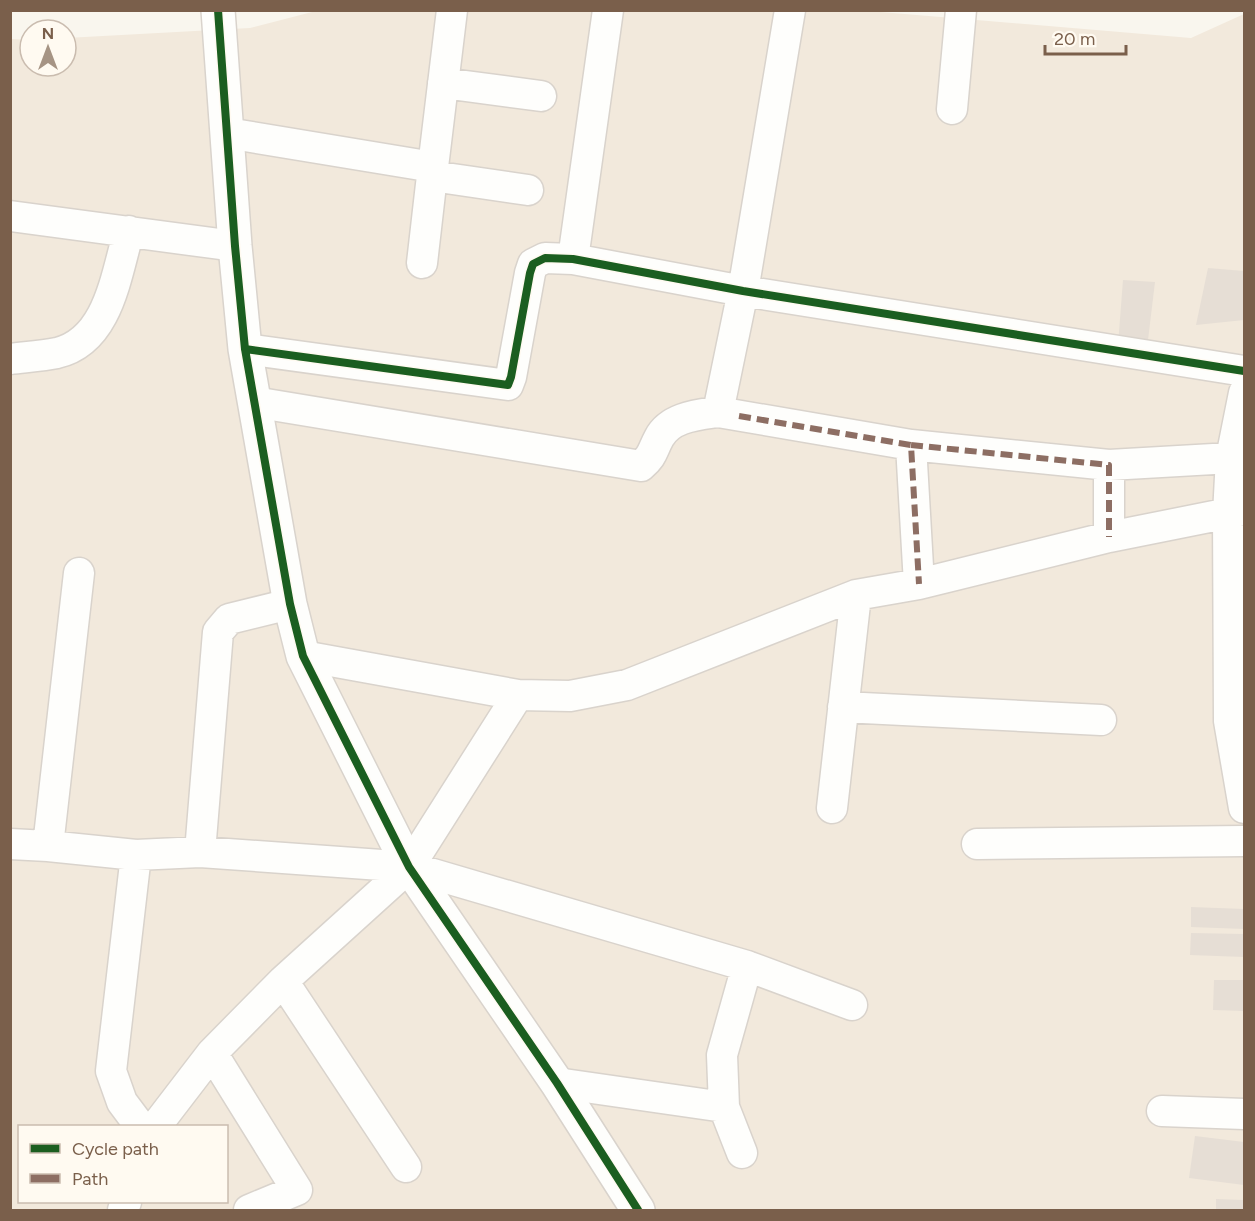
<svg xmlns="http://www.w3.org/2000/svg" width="1255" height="1221" viewBox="0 0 1255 1221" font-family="Figtree,sans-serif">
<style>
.residential{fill:#f2e9dc;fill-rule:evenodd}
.building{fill:#e6ded5}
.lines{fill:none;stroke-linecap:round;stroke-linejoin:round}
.minor-casing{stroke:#d9d3cc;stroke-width:33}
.tertiary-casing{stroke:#d9d3cc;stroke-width:36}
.minor{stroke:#fefefc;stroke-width:30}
.tertiary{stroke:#fefefc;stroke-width:33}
.quiet{stroke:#8d6e63;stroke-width:6;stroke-dasharray:12 6;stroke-linecap:butt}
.cycleway-casing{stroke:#fffaf1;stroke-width:11}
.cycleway{stroke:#1b5e20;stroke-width:8}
</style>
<rect width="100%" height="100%" fill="#f9f6ee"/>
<path class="residential" d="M857 10 1191 38 1244 14V1210H11V39L30 40V66H66V38L250 28 316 11ZM20 1126H226V1202H20Z"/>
<path class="building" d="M1208 268 1244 271V320L1196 325Z
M1123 280 1155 282 1148 340 1118 345Z
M1191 907 1244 909V929L1191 927Z
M1191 933 1244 934V957L1190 955Z
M1214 980H1244V1011L1213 1010Z
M1195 1136 1244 1142V1185L1189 1178Z
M1216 1199 1244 1200V1210H1216Z"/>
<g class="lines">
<g class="minor-casing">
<path id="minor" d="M790 10 743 291 718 412 911 445 919 584
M443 83 541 96
M952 109 961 10
M227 133 433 167 452 10
M432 176 528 190
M10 216 235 246
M573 259 608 10
M422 263 433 167
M245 349 508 385 511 377 530 273 533 264 545 258 573 259 743 291 1244 371
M10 359C26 357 42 356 57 353 109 341 116 274 129 231
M1244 393 1231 458 1228 514 1229 721 1244 722
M254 402 641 466C653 456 652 451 659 438 670 417 697 415 718 412
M911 445 1109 465 1231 458
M1109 537V465
M303 656 518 695 570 696 627 685 856 595 919 584 1109 537 1244 510
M843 707 1101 720
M1229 721 1244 808
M832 808 856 595
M10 844 48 846 136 855 200 852 409 867 747 966 852 1005
M977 844 1244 841
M48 846 79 573
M200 852 218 632 229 619 290 604
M136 855 111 1071 122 1102 140 1126
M283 981 406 1167
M212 1053 297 1190 249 1210
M557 1083 724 1107
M1162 1111 1244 1114
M156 1126 212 1053 283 981 409 867 518 695
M742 1153 724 1107 722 1055 747 966
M123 1210 126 1202"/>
</g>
<g class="tertiary-casing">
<path id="tertiary" d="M218 10 235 246 245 349 290 604 303 656 409 867 557 1083 638 1210"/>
</g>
<use href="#minor" class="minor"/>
<use href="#tertiary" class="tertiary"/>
<path class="quiet" d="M739 416 911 445 919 584
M911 445 1109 465V537"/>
<g class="cycleway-casing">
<path id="cycleway" d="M218 10 235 246 245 349 290 604 303 656 409 867 557 1083 638 1210
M245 349 508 385 511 377 530 273 533 264 545 258 573 259 743 291 1244 371"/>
</g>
<use href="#cycleway" class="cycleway"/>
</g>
<rect width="1255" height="1221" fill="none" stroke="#7a5f4b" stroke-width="24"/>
<rect x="18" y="1125" width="210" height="78" fill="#fffaf1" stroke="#cabcaf" stroke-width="1.5"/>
<rect x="30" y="1144" width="30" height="9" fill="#1b5e20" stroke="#cabcaf" stroke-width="1.5"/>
<text x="72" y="1155" font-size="18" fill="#7a5f4b">Cycle path</text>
<rect x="30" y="1174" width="30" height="9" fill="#8d6e63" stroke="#cabcaf" stroke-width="1.5"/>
<text x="72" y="1185" font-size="18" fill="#7a5f4b">Path</text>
<g transform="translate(48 48)"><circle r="28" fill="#fffaf1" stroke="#cabcaf" stroke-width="1.5"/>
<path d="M0-4.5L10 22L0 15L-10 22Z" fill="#a69484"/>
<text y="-9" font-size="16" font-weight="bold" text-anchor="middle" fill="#7a5f4b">N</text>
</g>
<path d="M1045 45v9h81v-9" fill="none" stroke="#7a5f4b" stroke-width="3"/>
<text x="1054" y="45" font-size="18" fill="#7a5f4b" stroke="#fffaf1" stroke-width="4.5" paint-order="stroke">20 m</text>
</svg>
